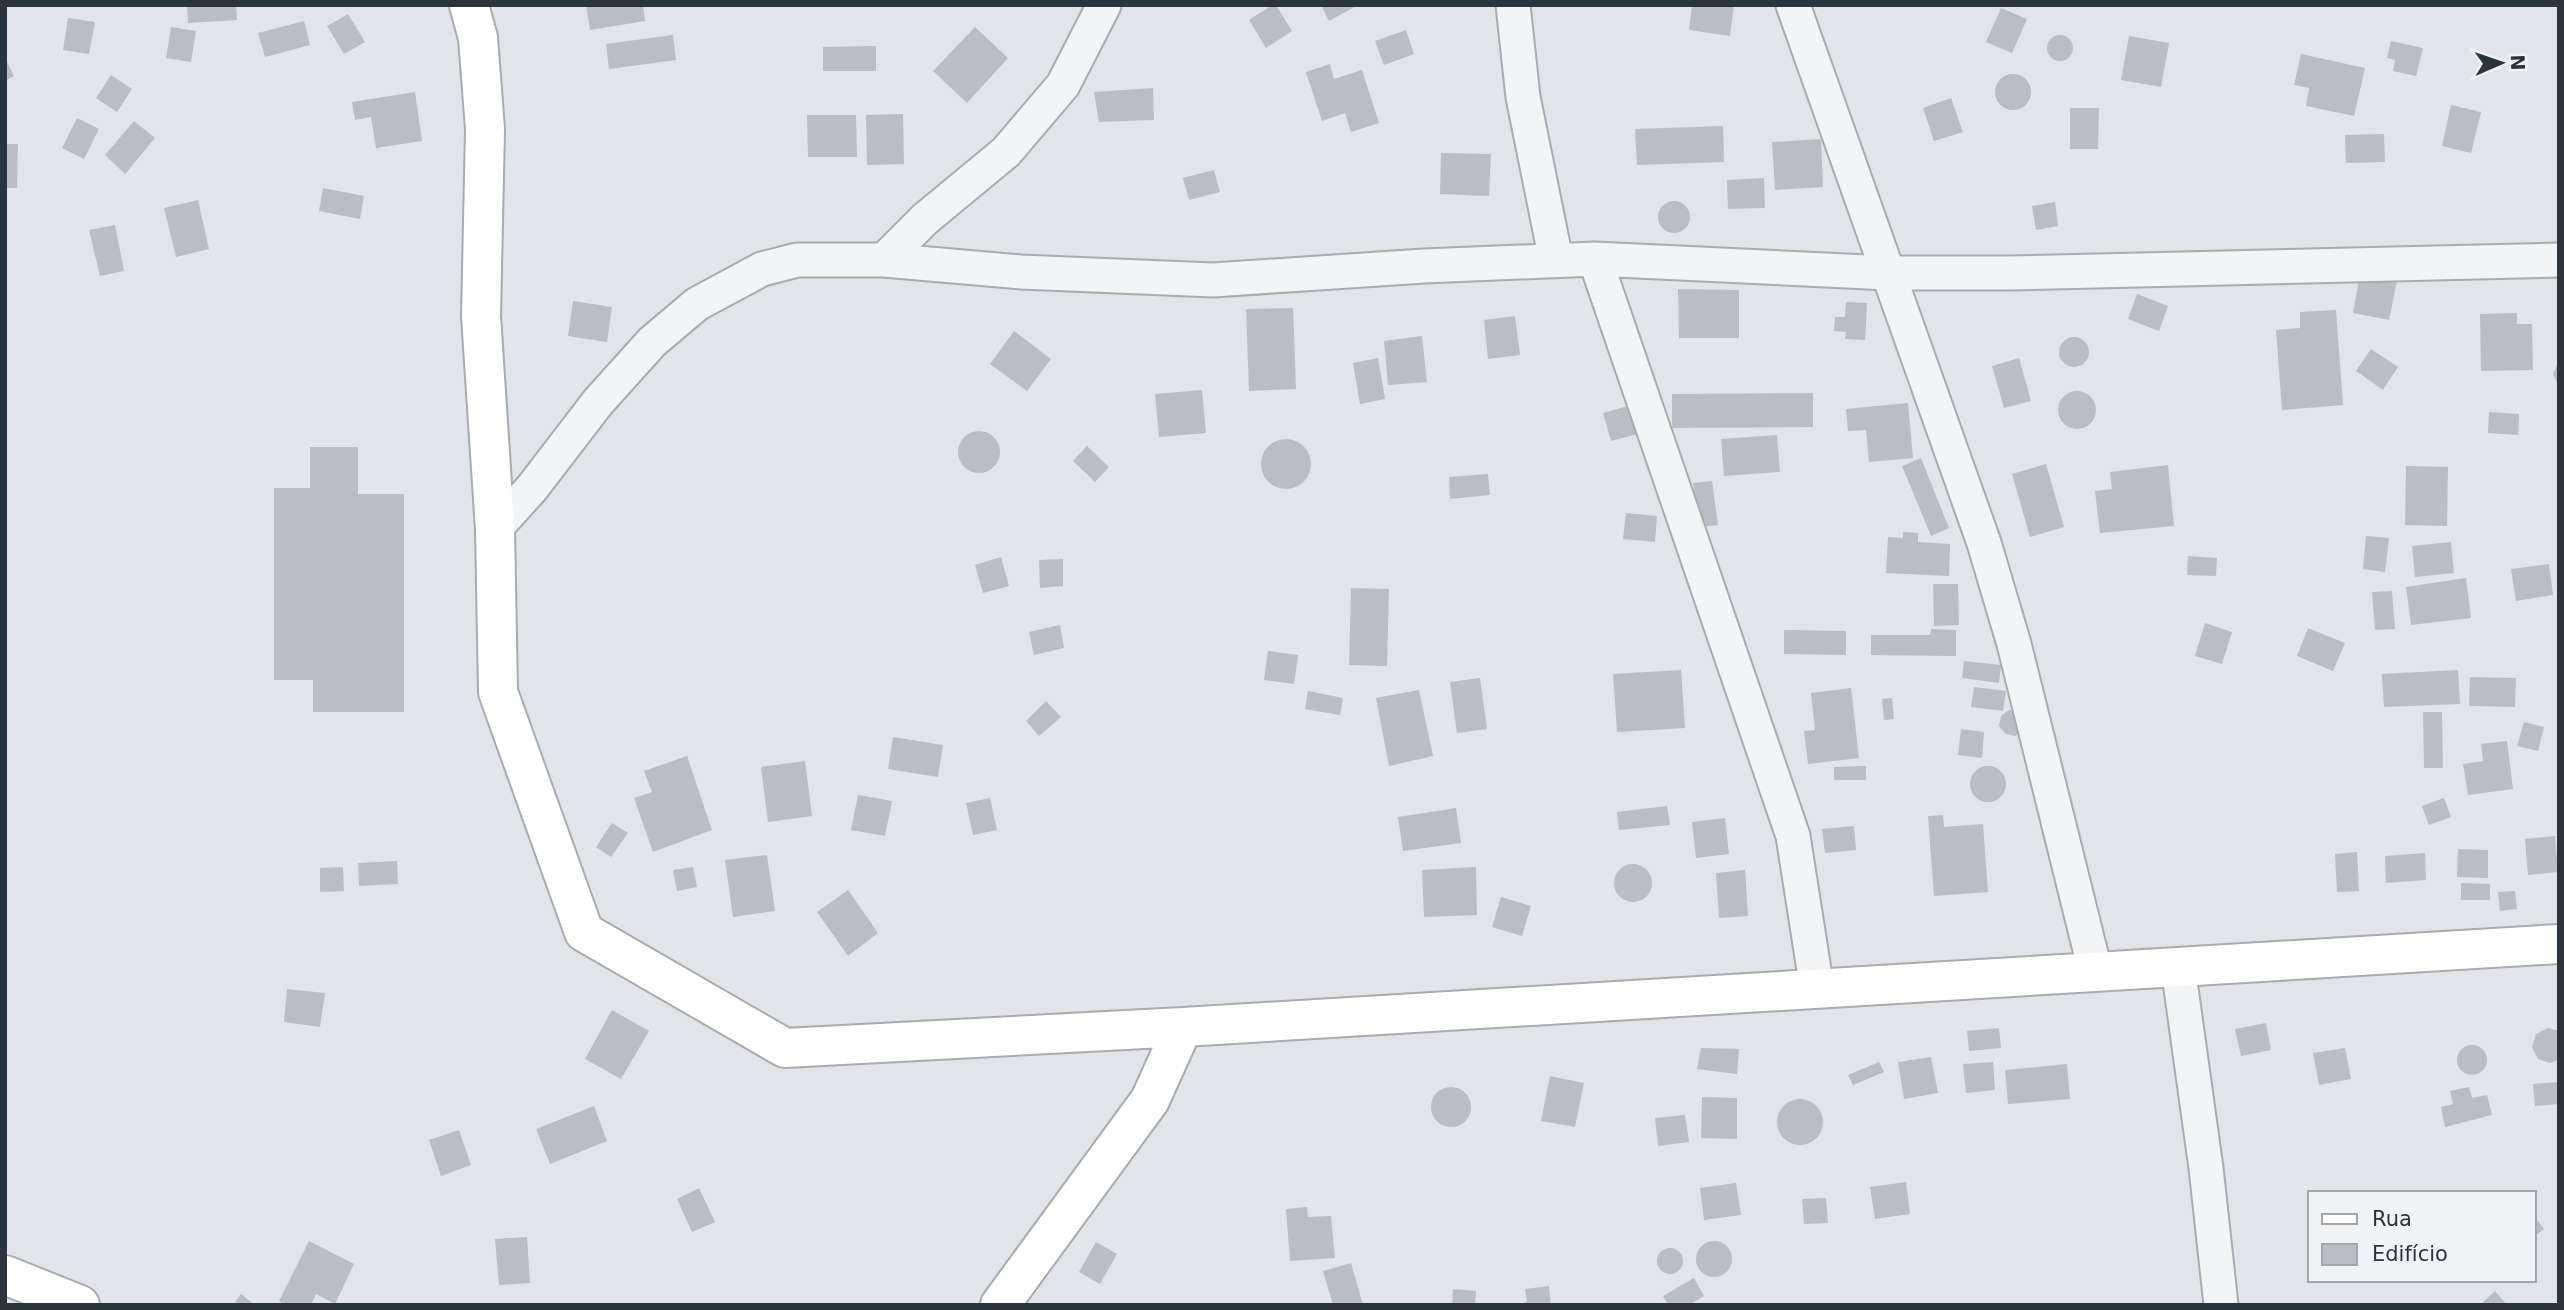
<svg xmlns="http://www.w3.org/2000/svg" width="2564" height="1310" viewBox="0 0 2564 1310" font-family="'DejaVu Sans',sans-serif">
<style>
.building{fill:#b8bec4}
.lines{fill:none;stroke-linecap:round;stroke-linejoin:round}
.street-casing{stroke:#a7acb1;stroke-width:37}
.secondary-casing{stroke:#a7acb1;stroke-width:42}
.street{stroke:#f3f4f6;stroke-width:33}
.secondary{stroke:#fff;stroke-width:38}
</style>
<rect width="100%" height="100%" fill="#e1e4e8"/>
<path class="building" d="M187 5H236L237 20 188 23Z
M586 5H643L645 21 590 30Z
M1272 5H1276L1292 31 1266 48 1249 20Z
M1321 5H1358L1329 21Z
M1692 5H1734L1730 36 1689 30Z
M2001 8 2027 19 2012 53 1986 42Z
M348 14 365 42 344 54 327 26Z
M68 18 95 22 89 54 63 50Z
M304 21 310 45 265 57 258 33Z
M171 27 196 31 191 62 166 58Z
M975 27 1008 58 967 103 933 71Z
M1406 30 1414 54 1384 65 1375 41Z
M2047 48a13 13 0 1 1 26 0a13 13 0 1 1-26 0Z
M673 35 676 60 609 69 606 44Z
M2129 36 2169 43 2161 87 2121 80Z
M2391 41 2423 48 2416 76 2393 71 2395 60 2387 58Z
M876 46V71H823V47Z
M2301 54 2365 68 2354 116 2306 106 2309 88 2294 85Z
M5 58 14 76 5 81Z
M1330 64 1334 79 1362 70 1379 123 1351 132 1345 113 1322 121 1306 72Z
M1995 92a18 18 0 1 1 36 0a18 18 0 1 1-36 0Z
M111 75 132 89 117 112 96 98Z
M1153 88 1154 120 1099 122 1094 92Z
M415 92 422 141 376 148 371 117 355 120 352 102Z
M1951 98 1963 132 1934 141 1923 108Z
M2451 105 2481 112 2471 153 2442 146Z
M2070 108H2099L2098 149H2070Z
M903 114 904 164 867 165 866 115Z
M807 115H856L857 157H808Z
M77 118 99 129 84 159 62 148Z
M134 121 155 138 125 174 105 155Z
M1723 126 1724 162 1637 165 1635 129Z
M2384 134 2385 162 2346 163 2345 135Z
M1821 139 1823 187 1775 190 1772 142Z
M5 144H18L17 188H5Z
M1441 153 1491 154 1489 196 1440 194Z
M1214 170 1220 192 1189 200 1183 178Z
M1764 178 1765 208 1728 209 1727 180Z
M323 188 364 196 360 219 319 211Z
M198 200 209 249 176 257 164 208Z
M1658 217a16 16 0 1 1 32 0a16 16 0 1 1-32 0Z
M2055 202 2058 226 2036 230 2032 206Z
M115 225 124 271 100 276 89 230Z
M2360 274 2397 281 2389 320 2353 313Z
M1678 289 1739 290V338H1679Z
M2137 294 2168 306 2159 331 2128 319Z
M573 301 612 307 607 342 568 336Z
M1846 302 1867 303 1865 340 1845 339 1846 332 1834 331 1835 317H1845Z
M1293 308 1296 389 1249 391 1246 309Z
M2336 310 2343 405 2282 410 2276 330 2300 328V312Z
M2517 313V324H2532L2533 370 2481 371 2480 314Z
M1515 316 1520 355 1488 359 1484 320Z
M1014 331 1051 359 1027 391 990 364Z
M1422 336 1427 382 1388 385 1384 341Z
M2059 352a15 15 0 1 1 30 0a15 15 0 1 1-30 0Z
M2371 349 2398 367 2383 390 2356 371Z
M1378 358 1385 399 1360 404 1353 363Z
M2019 358 2031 401 2004 408 1992 366Z
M2559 360V387L2553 374Z
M1202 390 1206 433 1159 437 1155 394Z
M2058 410a19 19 0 1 1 38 0a19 19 0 1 1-38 0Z
M1813 393V427L1672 428V394Z
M1908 403 1913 458 1869 462 1866 430 1848 431 1846 409Z
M1631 405 1638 434 1611 441 1603 413Z
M2489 412 2519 414 2518 435 2488 433Z
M958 452a21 21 0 1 1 42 0a21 21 0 1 1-42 0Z
M1777 435 1780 472 1724 476 1721 439Z
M1261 464a25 25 0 1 1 50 0a25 25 0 1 1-50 0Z
M1087 446 1109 467 1095 482 1073 461Z
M310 447H358V494H404V712H313V680H274V488H310Z
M1921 458 1949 528 1931 536 1902 466Z
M2046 464 2064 527 2030 537 2012 474Z
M2168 465 2174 526 2100 533 2095 491 2112 489 2110 472Z
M2406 466 2448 467 2447 526 2405 525Z
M1488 474 1490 495 1450 499 1449 477Z
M1712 481 1718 525 1699 527 1693 483Z
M1626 513 1657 516 1655 542 1623 539Z
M1903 532 1918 533V542L1950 544 1949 576 1886 573 1888 537 1903 538Z
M2366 536 2389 538 2385 572 2363 569Z
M2451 542 2454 573 2415 577 2412 546Z
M2188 556 2217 558 2216 576 2187 575Z
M1001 557 1009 586 983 593 975 565Z
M1063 559V586L1040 588 1039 560Z
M2549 564 2553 595 2516 601 2511 569Z
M2466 578 2471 618 2411 625 2406 587Z
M1933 584H1958L1959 625 1934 626Z
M1351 588 1389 589 1387 666 1349 665Z
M2392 591 2395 629 2375 630 2372 592Z
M2205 623 2232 632 2222 664 2195 656Z
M1060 625 1064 648 1034 655 1029 632Z
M2308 628 2345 643 2333 671 2297 656Z
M1931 629 1956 630V656L1871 655V635H1930Z
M1784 630 1846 631V655L1784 654Z
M1268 651 1298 655 1294 684 1264 680Z
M1964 661 2001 665 1999 683 1962 678Z
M1681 670 1685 728 1617 732 1613 674Z
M2458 670 2460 704 2384 707 2382 674Z
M2470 677 2516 678 2515 707 2469 706Z
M1480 678 1487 729 1457 733 1450 682Z
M1974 687 2006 691 2003 711 1971 707Z
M1851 688 1859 758 1808 764 1804 731 1815 730 1811 693Z
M1419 690 1433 756 1389 766 1376 698Z
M1308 691 1343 698 1340 715 1305 709Z
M1892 698 1894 719 1884 720 1882 699Z
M1046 701 1061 717 1039 736 1026 721Z
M2009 710H2015L2020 733 2015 736 2006 734 1999 726 2001 716Z
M2423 712H2442L2443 768H2424Z
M2524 722 2544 727 2538 751 2517 746Z
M1961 729 1984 732 1982 758 1958 755Z
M893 737 943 745 938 777 888 769Z
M2507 741 2513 789 2468 795 2463 764 2483 761 2481 744Z
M687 756 712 830 653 852 634 798 652 792 644 771Z
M805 761 812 816 768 822 761 767Z
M1970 784a18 18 0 1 1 36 0a18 18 0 1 1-36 0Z
M1866 766V780H1834V767Z
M858 795 892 801 885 836 851 830Z
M990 798 997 830 973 835 966 803Z
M2444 798 2451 817 2429 825 2422 806Z
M1667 806 1670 825 1619 830 1617 812Z
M1456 808 1461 843 1403 851 1398 817Z
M1943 815 1944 827 1983 824 1988 892 1934 896 1928 816Z
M1725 818 1729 854 1696 858 1692 822Z
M612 823 628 833 611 857 596 847Z
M1854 826 1856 850 1825 853 1822 829Z
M2555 836 2558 872 2528 875 2525 839Z
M2458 849 2488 850V878L2457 877Z
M2357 852 2359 891 2337 892 2335 854Z
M2425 853 2426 880 2386 883 2385 856Z
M767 855 775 911 733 917 725 860Z
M397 861 398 884 359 886 358 863Z
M1614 883a19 19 0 1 1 38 0a19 19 0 1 1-38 0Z
M343 867 344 891 320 892V868Z
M693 867 697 887 677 891 673 870Z
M1476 867 1477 915 1424 917 1422 870Z
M1745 870 1748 916 1719 918 1716 873Z
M2461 883 2490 884V900H2461Z
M848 890 878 933 848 956 817 912Z
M2515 891 2517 909 2500 911 2498 892Z
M1501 897 1531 906 1522 936 1492 927Z
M287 989 325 993 320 1027 284 1022Z
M612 1010 649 1031 621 1079 585 1059Z
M2266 1023 2271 1050 2241 1056 2235 1029Z
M1999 1028 2001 1048 1969 1051 1967 1031Z
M2548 1028 2559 1031V1060L2550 1063 2538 1059 2532 1047 2536 1034Z
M2457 1060a15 15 0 1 1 30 0a15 15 0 1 1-30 0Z
M1701 1048 1739 1049 1737 1074 1697 1069Z
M2345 1048 2351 1079 2319 1085 2313 1053Z
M1931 1057 1938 1093 1904 1099 1898 1062Z
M1879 1062 1884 1072 1853 1085 1848 1075Z
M1993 1062 1995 1090 1966 1093 1963 1064Z
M2067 1064 2070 1099 2008 1104 2005 1070Z
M1550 1076 1584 1083 1575 1127 1541 1121Z
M2559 1082V1104L2535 1106 2533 1084Z
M2469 1087 2472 1098 2487 1095 2492 1115 2445 1127 2441 1107 2453 1104 2450 1091Z
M1431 1107a20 20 0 1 1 40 0a20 20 0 1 1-40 0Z
M1702 1097 1737 1098V1139L1701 1138Z
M1777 1122a23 23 0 1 1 46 0a23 23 0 1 1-46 0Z
M594 1106 607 1141 550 1164 536 1129Z
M1685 1115 1689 1142 1658 1146 1655 1118Z
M459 1130 471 1165 441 1176 429 1140Z
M1906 1182 1910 1214 1875 1219 1870 1187Z
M1736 1183 1741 1215 1704 1220 1700 1188Z
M699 1188 715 1222 692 1232 677 1199Z
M1826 1198 1828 1223 1804 1224 1802 1199Z
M1307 1207 1308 1217 1331 1216 1335 1258 1290 1261 1286 1209Z
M2534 1216 2544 1229 2534 1237Z
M527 1237 530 1283 499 1285 495 1239Z
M309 1241 354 1264 335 1304 316 1294 311 1305H286L279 1301Z
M1696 1259a18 18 0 1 1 36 0a18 18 0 1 1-36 0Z
M1096 1242 1117 1254 1100 1284 1079 1272Z
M1657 1261a13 13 0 1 1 26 0a13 13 0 1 1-26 0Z
M1351 1263 1363 1305H1333L1323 1271Z
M1694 1278 1704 1296 1689 1305H1668L1663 1296Z
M1549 1286 1551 1305H1518L1527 1302 1525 1289Z
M1453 1289 1476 1291 1475 1305H1452Z
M2495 1291 2507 1305H2480Z
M241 1294 255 1305H233Z"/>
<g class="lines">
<g class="street-casing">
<path id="street" d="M1513 5 1523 97 1556 260
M1793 5 1984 543 2014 644 2095 970
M1595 259 1793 836 1817 989
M884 260 925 219 1006 152 1063 85 1104 5
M495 529 532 488 598 402 652 342 697 304 762 269 797 260H884L1021 272 1213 280 1424 266 1595 259 1888 273H2009L2559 260
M2178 967 2206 1168 2221 1305"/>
</g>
<g class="secondary-casing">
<path id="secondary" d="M469 5 478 38 485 129 481 316 495 529 498 692 584 932 785 1048 1183 1027
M5 1275 80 1305
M1000 1305 1150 1100 1183 1027 2559 944"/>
</g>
<use href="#street" class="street"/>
<use href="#secondary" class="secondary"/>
</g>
<rect width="2564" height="1310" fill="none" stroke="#2b343d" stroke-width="14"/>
<rect x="2308" y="1191" width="228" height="91" fill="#f0f3f5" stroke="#a1a7ab" stroke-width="2"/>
<rect x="2322" y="1214" width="35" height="10" fill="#ffffff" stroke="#a1a7ab" stroke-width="2"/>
<text x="2372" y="1226" font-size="21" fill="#2b343d">Rua</text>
<rect x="2322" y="1244" width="35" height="21" fill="#b8bec4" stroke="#a1a7ab" stroke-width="2"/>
<text x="2372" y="1261" font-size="21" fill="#2b343d">Edifício</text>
<g transform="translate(2501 63) rotate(88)" stroke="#f0f3f5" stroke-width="5" paint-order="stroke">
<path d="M0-5L12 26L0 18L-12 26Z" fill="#2b343d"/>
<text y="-10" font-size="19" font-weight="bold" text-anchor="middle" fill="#2b343d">N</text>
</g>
</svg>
